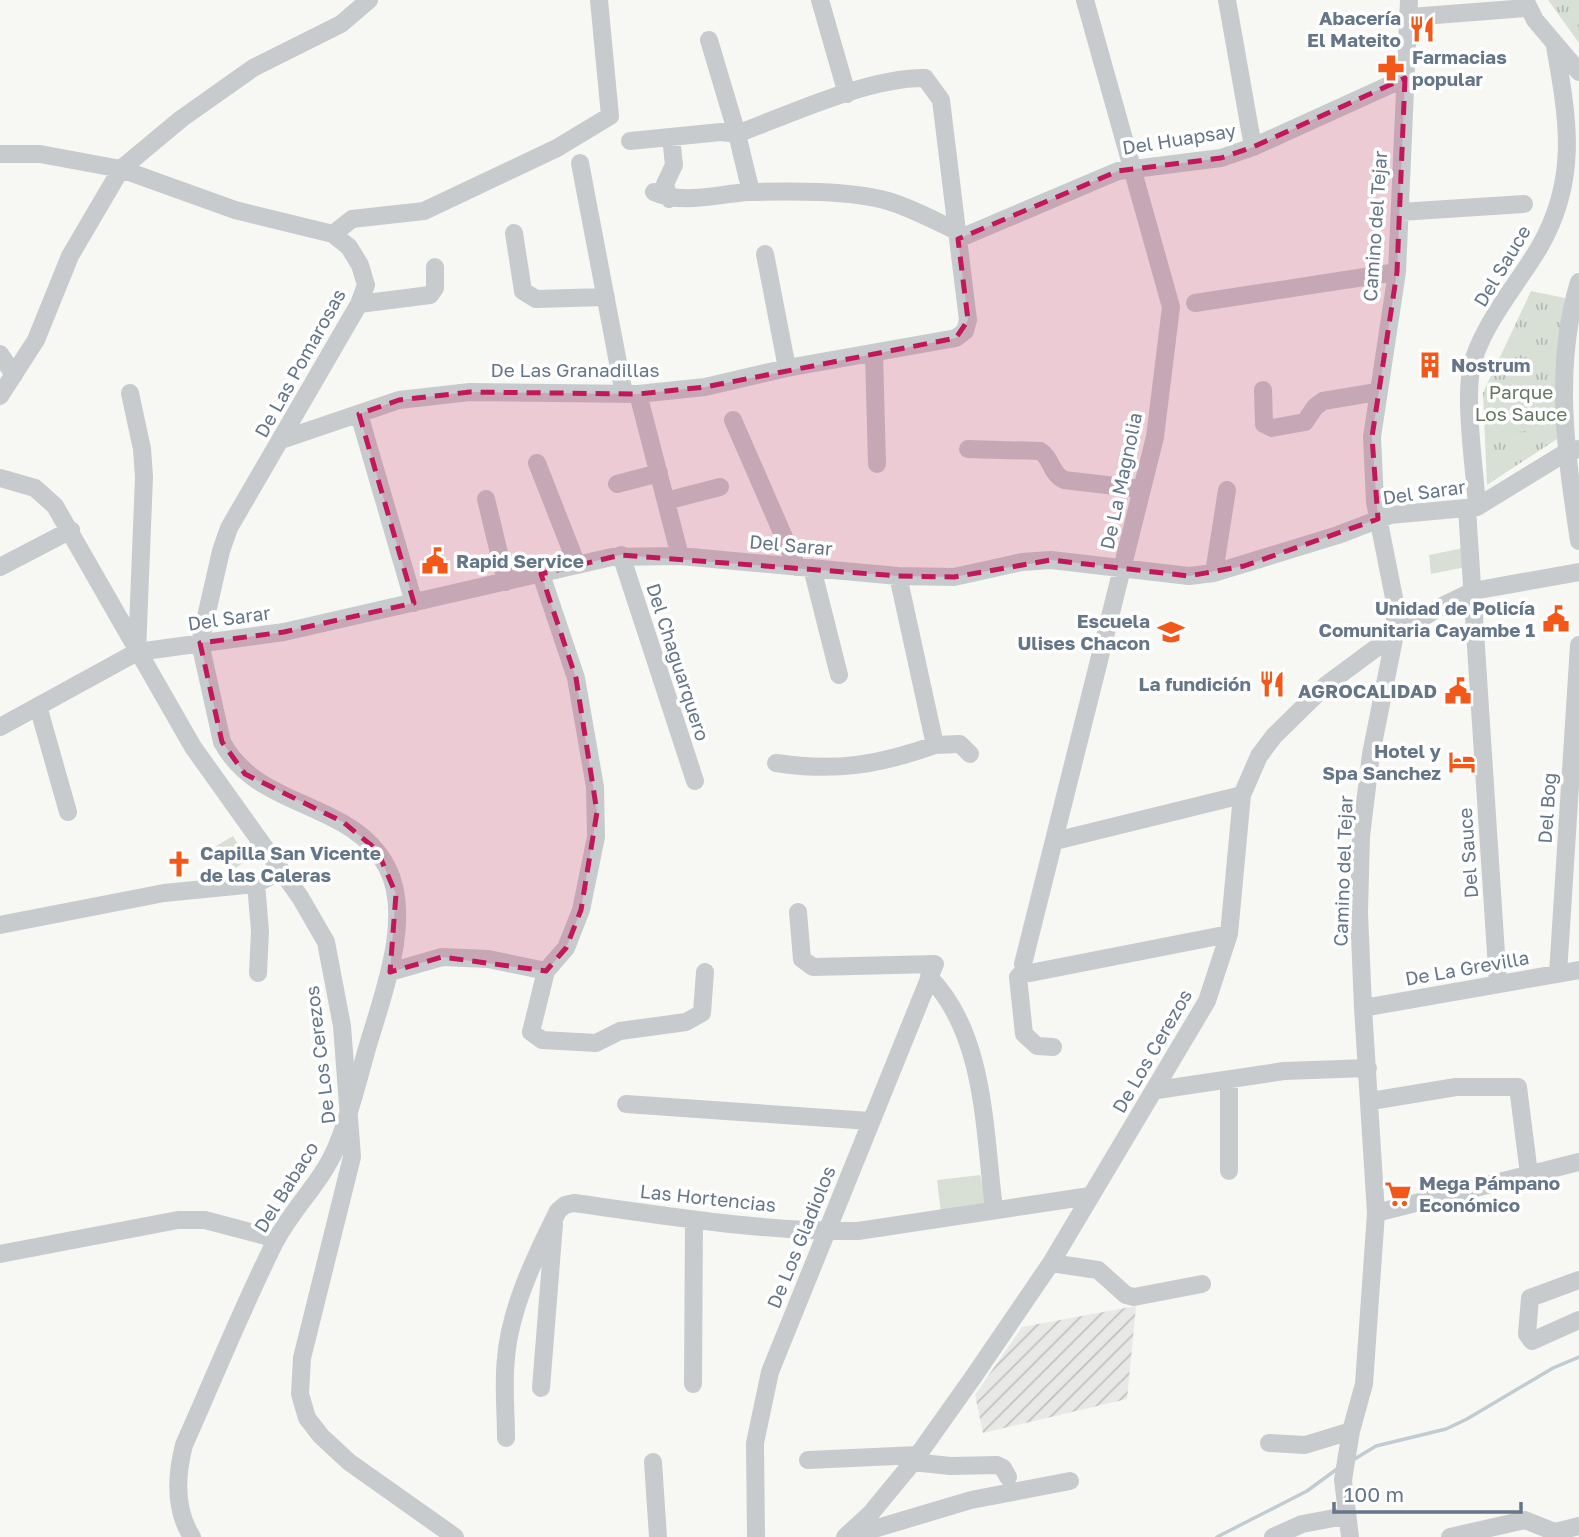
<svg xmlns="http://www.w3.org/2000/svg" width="1579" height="1537" viewBox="0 0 1579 1537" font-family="'Golos Text',sans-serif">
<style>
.industrial{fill:url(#industrial-furrows)}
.grass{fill:url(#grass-tufts)}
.garden{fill:#d8e0d5}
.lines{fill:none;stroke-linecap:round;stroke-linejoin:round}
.stream{stroke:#c1ccd2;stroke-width:3.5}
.minor{stroke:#c7cbce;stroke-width:18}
.marked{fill:#c2185b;fill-opacity:0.2;stroke:#c2185b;stroke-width:5;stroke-dasharray:14 9;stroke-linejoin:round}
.labels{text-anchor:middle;stroke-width:7;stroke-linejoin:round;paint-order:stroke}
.poi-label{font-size:19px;font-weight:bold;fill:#647688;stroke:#fff;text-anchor:end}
.street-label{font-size:19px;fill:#647688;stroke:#fff}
.park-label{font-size:19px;fill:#63795f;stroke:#fff}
</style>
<defs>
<pattern id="industrial-furrows" width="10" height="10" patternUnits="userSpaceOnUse" patternTransform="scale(1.75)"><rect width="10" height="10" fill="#e8e9e7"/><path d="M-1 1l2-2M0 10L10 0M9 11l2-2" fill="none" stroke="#c0c1c1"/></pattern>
<pattern id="grass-tufts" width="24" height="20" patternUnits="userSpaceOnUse" patternTransform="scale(1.75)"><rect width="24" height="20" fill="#d8e0d5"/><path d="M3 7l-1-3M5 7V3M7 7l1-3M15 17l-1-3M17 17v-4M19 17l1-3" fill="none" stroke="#b3bab3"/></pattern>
</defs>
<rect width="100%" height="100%" fill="#f7f8f4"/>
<path class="industrial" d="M1136 1306 1127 1399 983 1433 975 1395 1022 1327Z"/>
<path class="grass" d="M1548 0H1579V43Z
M1531 291 1565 298 1557 439 1487 485 1483 393Z"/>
<path class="garden" d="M1530 410V430L1494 436 1495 414Z
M1463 548 1466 567 1431 574 1429 555Z
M233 836 248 860 231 871 216 846Z
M980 1175 987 1203 941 1213 937 1180Z"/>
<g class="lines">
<path class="stream" d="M1353 1460 1376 1446 1446 1429 1467 1419 1553 1368 1579 1357
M1217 1537 1307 1491 1337 1469"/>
<path class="minor" d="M820 0 847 94
M1227 0 1253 147
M1525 0 1535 20 1579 72
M1410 17 1527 8
M630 141 721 132 737 134 709 40
M0 154H40L121 169 235 210 333 234 349 247 360 265 366 285 359 304 229 528 221 551 200 643 222 742C259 811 351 799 387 867 414 919 381 999 366 1052 357 1084 349 1118 336 1148 321 1183 292 1209 275 1242 242 1308 214 1378 184 1445 176 1476 174 1509 192 1537
M580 163 624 394
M751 192 737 134C790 114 870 77 925 78L941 100 957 231
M669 199 665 184 674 165 671 137
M1400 212 1524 204
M514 233 523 291 536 299 606 297
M333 234 352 219 424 211 557 148 610 116 599 0
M958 239 1118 171 1221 158 1253 147 1405 78
M765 254 787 368
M1579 282C1553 367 1566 454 1579 541
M1195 303 1397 272
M359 304 430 295 435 288V267
M874 353 877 464
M0 354 14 375
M1263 390 1264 424 1272 428 1305 422 1315 407 1323 401 1377 392
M130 393 142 449 144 477 137 652
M638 394 680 556
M0 396 36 340 70 256 121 169 181 119 253 68 341 24 369 0
M359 414 414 603
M733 420 797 567
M281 440 399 400 470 392 638 394 705 387 787 368 956 338 965 331 968 320 957 231C935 221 912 208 888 201 850 190 789 191 749 192 718 194 682 205 654 192
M968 449 1040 451C1052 458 1050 473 1064 480L1141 489
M537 463 577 565
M0 478 35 488 55 506 193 747 300 897 326 942 342 1026 352 1157 302 1358 300 1394 307 1418 321 1436 349 1462 455 1537
M617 484 659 473
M486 499 506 582
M666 501 720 487
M1477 507C1475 469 1462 391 1474 358 1487 319 1518 283 1539 248 1579 179 1568 120 1555 46
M1467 509 1498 984
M621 555 695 781
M0 567 71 530
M812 568 839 675
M1214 573 1227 490
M541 574 576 678 595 787 596 837 581 910 566 948 546 971 531 1032 542 1040 596 1043 620 1031 686 1022 702 1013 705 972
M898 576 935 745 960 744 970 754
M38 706 68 812
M0 727 137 652 284 632 612 557 680 556 898 576 954 577 1022 562 1051 560 1189 576 1214 573 1338 535 1390 515 1477 507 1565 453 1579 449
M776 763C835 772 879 765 935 745
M1055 841 1242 795
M256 884 260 931 258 973
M0 925 164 893 256 884 280 871
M1025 970 1023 964 1155 437 1171 307 1085 0
M1025 970 1030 973 1229 934
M1025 970 1018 977 1024 1034 1037 1046 1053 1047
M390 972 442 957 488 959 546 971
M1558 974 1579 645
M929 977C986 1034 984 1133 994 1208
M1363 1008 1579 970
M1229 1080V1171
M1157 1090 1284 1071 1368 1068
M1371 1101 1456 1087H1518L1529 1174
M626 1104 870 1121
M1376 1213 1579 1162
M0 1254 178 1220H205L277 1239
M1051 1263 1098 1270 1126 1295 1134 1297 1202 1284
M1579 1280 1530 1298 1527 1334 1532 1341 1579 1320
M693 1384 694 1220
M541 1388 554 1224
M506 1438C506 1412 503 1384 506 1358 510 1308 536 1255 558 1211L565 1205 574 1203C668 1216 763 1232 858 1231L1090 1196
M1269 1443 1305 1445 1351 1431
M808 1460 918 1455
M653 1462 658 1537
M913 1462 950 1466 997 1465 1003 1468 1008 1477
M756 1537 755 1443 770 1372 935 964 813 967 802 959 798 912
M845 1537 871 1513 913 1462 974 1376 1051 1263 1207 1001 1229 934 1242 795 1259 756 1274 736 1326 685 1395 634 1442 606 1473 591 1579 572
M847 1537 971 1500 1070 1481
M1273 1537 1302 1524 1345 1516
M1350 1537 1343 1480 1351 1431 1364 1384 1376 1213 1363 1008 1359 912 1361 836 1371 754 1395 634V603L1375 502 1372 437 1397 272 1409 0
M1450 1537 1525 1520 1555 1532 1579 1526"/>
</g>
<path class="marked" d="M1405 78 1397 272 1372 437 1378 519 1244 566 1189 576 1051 560 954 577 898 576 621 555 541 574 576 678 597 812 581 910 566 948 546 971 442 957 390 972 396 894 377 850 343 822 245 774 222 742 200 643 284 632 414 603 359 414 399 400 470 392 638 394 705 387 956 338 968 320 958 239 1118 171 1221 158 1253 147Z"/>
<defs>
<g id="restaurant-bare" transform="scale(2.1)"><path d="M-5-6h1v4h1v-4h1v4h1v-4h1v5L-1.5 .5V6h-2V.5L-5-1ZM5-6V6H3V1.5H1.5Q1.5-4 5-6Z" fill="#f35819" stroke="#fff" stroke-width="2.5" paint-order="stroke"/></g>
<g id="pharmacy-bare" transform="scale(2.1)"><path d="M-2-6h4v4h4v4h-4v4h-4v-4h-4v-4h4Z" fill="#f35819" stroke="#fff" stroke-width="2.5" paint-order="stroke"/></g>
<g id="building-bare" transform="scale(2.1)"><path d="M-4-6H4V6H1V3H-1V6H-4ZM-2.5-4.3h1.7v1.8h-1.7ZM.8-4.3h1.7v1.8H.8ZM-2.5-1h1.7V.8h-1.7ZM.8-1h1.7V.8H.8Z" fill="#f35819" stroke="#fff" stroke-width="2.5" paint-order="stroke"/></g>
<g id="civic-bare" transform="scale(2.1)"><path d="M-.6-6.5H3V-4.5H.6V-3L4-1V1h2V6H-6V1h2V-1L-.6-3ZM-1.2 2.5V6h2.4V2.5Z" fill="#f35819" stroke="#fff" stroke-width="2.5" paint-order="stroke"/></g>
<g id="school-bare" transform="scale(2.1)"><path d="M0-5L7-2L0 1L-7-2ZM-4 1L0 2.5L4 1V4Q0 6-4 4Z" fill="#f35819" stroke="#fff" stroke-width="2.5" paint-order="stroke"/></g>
<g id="hotel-bare" transform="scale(2.1)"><path d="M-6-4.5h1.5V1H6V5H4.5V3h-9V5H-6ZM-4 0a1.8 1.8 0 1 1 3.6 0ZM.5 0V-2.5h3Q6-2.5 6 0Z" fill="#f35819" stroke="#fff" stroke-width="2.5" paint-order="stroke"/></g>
<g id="church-bare" transform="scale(2.1)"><path d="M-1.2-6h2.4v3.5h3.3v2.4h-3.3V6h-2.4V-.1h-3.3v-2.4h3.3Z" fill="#f35819" stroke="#fff" stroke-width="2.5" paint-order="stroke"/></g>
<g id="supermarket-bare" transform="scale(2.1)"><path d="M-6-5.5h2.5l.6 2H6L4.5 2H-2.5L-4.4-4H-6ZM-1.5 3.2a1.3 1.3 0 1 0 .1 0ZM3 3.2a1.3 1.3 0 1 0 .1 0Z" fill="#f35819" stroke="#fff" stroke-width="2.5" paint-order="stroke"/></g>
</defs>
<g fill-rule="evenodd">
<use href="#restaurant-bare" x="1422" y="29"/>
<use href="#pharmacy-bare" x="1391" y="68"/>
<use href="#building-bare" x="1430" y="365"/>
<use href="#civic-bare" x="435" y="561"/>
<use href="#civic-bare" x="1556" y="619"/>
<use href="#school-bare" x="1171" y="632"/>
<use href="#restaurant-bare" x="1272" y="684"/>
<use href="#civic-bare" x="1458" y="691"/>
<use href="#hotel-bare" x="1462" y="762"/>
<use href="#church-bare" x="179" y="864"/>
<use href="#supermarket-bare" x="1398" y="1194"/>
</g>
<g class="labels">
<g class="poi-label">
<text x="1401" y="25">Abacería<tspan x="1401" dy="22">El Mateito</tspan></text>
<text x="1412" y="64" text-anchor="start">Farmacias<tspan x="1412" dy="22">popular</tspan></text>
<text x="1451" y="372" text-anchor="start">Nostrum</text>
<text x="456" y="568" text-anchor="start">Rapid Service</text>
<text x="1535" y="615">Unidad de Policía<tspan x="1535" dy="22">Comunitaria Cayambe 1</tspan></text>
<text x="1150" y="628">Escuela<tspan x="1150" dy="22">Ulises Chacon</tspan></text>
<text x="1251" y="691">La fundición</text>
<text x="1437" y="698">AGROCALIDAD</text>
<text x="1441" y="758">Hotel y<tspan x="1441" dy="22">Spa Sanchez</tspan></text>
<text x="200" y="860" text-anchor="start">Capilla San Vicente<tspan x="200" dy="22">de las Caleras</tspan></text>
<text x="1419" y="1190" text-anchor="start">Mega Pámpano<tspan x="1419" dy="22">Económico</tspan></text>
</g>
<g class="street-label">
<text transform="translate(1179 139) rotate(-9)" y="7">Del Huapsay</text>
<text transform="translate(1375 226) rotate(-86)" y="7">Camino del Tejar</text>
<text transform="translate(1502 266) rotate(-59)" y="7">Del Sauce</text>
<text transform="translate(300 363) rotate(-61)" y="7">De Las Pomarosas</text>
<text x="575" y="377">De Las Granadillas</text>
<text transform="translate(1121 481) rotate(-78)" y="7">De La Magnolia</text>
<text transform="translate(1424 492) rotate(-8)" y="7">Del Sarar</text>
<text transform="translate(791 545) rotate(5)" y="7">Del Sarar</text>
<text transform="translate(229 618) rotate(-8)" y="7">Del Sarar</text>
<text transform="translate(678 662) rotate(72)" y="7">Del Chaguarquero</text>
<text transform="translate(1547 808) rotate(-86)" y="7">Del Bog</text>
<text transform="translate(1468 853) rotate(-94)" y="7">Del Sauce</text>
<text transform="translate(1343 871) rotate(-88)" y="7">Camino del Tejar</text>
<text transform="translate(1467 968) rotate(-10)" y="7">De La Grevilla</text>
<text transform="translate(1152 1051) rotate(-60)" y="7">De Los Cerezos</text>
<text transform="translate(320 1055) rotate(-97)" y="7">De Los Cerezos</text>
<text transform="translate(286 1187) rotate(-58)" y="7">Del Babaco</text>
<text transform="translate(708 1198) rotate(6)" y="7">Las Hortencias</text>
<text transform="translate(801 1237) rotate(-68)" y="7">De Los Gladiolos</text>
</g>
<g class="park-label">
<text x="1521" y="399">Parque<tspan x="1521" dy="22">Los Sauce</tspan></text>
</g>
</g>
<path d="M1334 1502v10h187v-10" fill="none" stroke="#647688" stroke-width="3.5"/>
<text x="1344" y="1502" font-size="21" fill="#647688" stroke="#ffffff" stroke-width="5" paint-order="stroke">100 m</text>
</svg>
